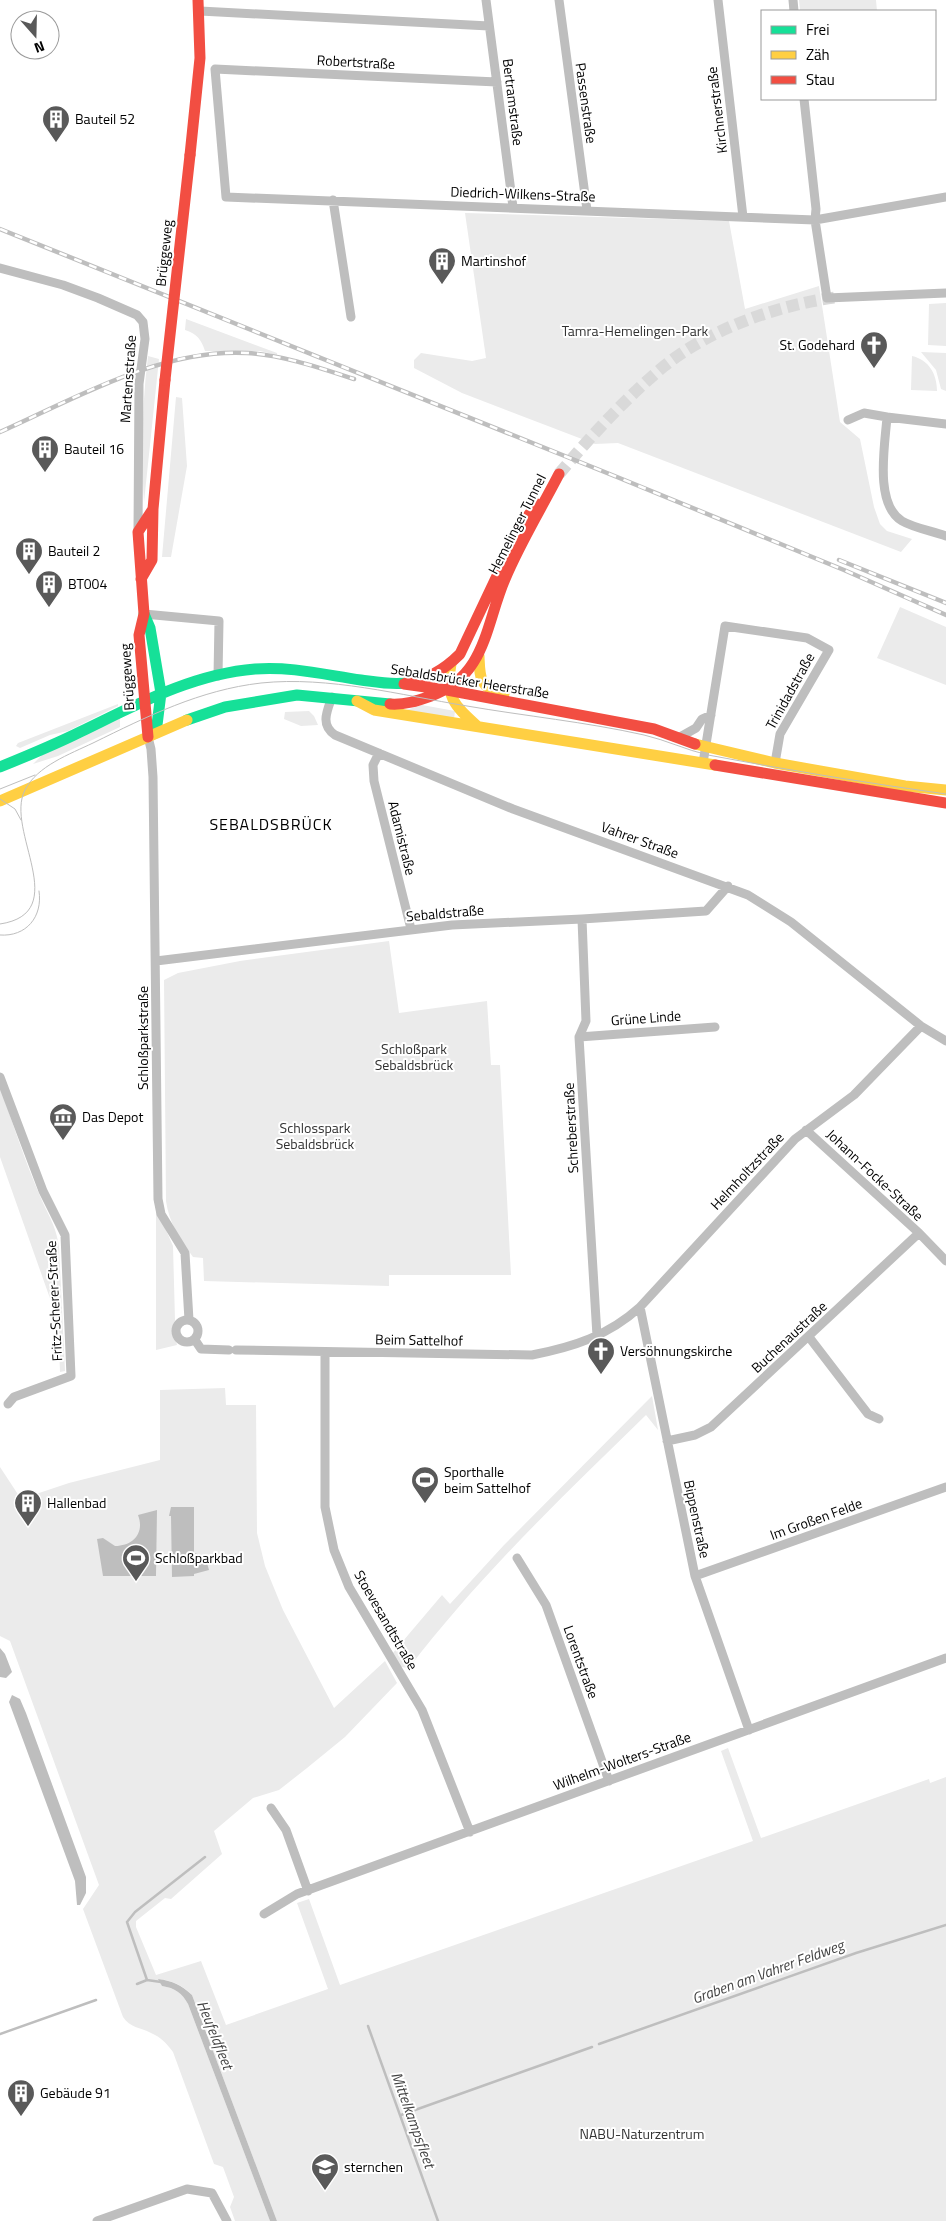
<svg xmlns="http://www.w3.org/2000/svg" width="946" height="2221" viewBox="0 0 946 2221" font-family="'Titillium Web',sans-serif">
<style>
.green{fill:#ebebeb}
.water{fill:#bebebe}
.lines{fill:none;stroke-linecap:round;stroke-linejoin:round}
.stream{stroke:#bebebe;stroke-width:2.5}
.primary-tunnel{stroke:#d9d9d9;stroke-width:12;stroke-dasharray:12 6;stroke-linecap:butt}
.street{stroke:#bebebe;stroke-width:9}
.fast{stroke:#16e098;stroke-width:11}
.slow{stroke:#ffcf43;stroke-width:11}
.jam{stroke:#f24e42;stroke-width:11}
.tram{stroke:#bebebe;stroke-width:1}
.rail-casing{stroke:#bebebe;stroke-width:4.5}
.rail{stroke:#fff;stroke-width:2.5;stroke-dasharray:8;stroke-linecap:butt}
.jam-bridge{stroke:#f24e42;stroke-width:11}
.labels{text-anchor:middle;stroke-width:4;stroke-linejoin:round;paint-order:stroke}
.street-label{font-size:14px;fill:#000;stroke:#fff}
.poi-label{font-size:14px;fill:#000;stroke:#fff;text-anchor:start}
.park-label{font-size:14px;fill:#323232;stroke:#fff}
.water-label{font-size:15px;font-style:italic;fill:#434343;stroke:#fff}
.quarter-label{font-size:16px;letter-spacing:1px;fill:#000;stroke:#fff}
</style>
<rect width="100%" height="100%" fill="#fff"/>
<path class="green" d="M799 0H876L877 11H800Z
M465 213 729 221 745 309 819 286 840 422 860 439 874 507 880 524 887 531 912 539 901 552 618 443 595 444 462 393 414 368V360L421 353 472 361 486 358Z
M946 303V346L928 345 929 304Z
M186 319 277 353V355L260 351H205C201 339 197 334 185 330Z
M921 352 946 353V391L941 389 936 370Z
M148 356 159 359 144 502C141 454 142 404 148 356Z
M912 356C929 360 937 374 937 391L911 390Z
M176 397 182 398 187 466 171 557H162Z
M900 607 946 627V685L877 658Z
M118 704V706L68 731 50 735 20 748 16 746 18 743Z
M422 705 455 711 454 719 403 711Z
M309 711 314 716 318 725 301 726 284 719 285 712Z
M120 716V727L58 756 33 764 42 755Z
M389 941 399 1013 487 1001 491 1065H500L511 1275H389V1286L204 1281 203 1258 193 1257C180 1239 169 1223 166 1201L164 980 178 973 240 961Z
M0 1087C13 1124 25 1161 40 1196 48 1215 56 1225 59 1247L65 1371 60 1372 58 1321 0 1157Z
M156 1207 173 1246 175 1320 173 1328 177 1345 156 1350Z
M225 1388 226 1405H256L257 1533 265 1566 283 1610 334 1708 385 1661 397 1683 345 1737 307 1768 279 1790 253 1798 214 1831 222 1854 171 1899 165 1898 136 1921V1927L156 1975 201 1961 226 2025 328 1989 297 1903 309 1899 340 1985 753 1841 721 1751 728 1748 761 1838 929 1779 930 1783 946 1777V2221H277L192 1995C182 1985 173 1981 159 1979L162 1986C175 1988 182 1993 188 2004L270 2221H235L230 2207 234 2197 223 2167 214 2164 173 2052C167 2044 161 2037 151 2033 140 2027 130 2028 123 2017L83 1909 99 1885 10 1641 0 1636V1467L21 1499 69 1483 160 1460V1390Z
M652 1396 658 1430 646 1415C564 1495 479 1576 409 1668L401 1667 392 1654 442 1595 450 1604 504 1545Z"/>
<path class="water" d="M171 1507H194V1553L205 1556 209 1570 194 1574V1576L172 1577 171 1516H169Z
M157 1510 156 1576H103L97 1539 103 1538 115 1546C133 1546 145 1533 138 1515Z
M0 1648 5 1654 12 1672 6 1678 0 1677Z
M12 1695 20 1699 26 1713 86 1877V1893L80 1905H77L75 1881 9 1702Z
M158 1979C173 1981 181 1985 192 1995L277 2221H270L188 2004C182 1993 175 1988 162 1986Z"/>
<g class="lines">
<path class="stream" d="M147 1980 127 1922 135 1912 205 1857
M137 1984 147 1980 161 1982
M368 2026 438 2221
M0 2034 96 2000
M599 2044 856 1953 946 1925
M401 2115 592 2047"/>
<path class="primary-tunnel" d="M559 474C591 436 625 399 663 367 709 329 780 304 839 297"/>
<path class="street" d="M486 0 513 207
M559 0 587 210
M718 0 743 217
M793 0 794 11
M200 11 489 26
M497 82 215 69 226 197 815 220 946 197
M804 99 816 209 815 220 827 298 946 293
M333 200 351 317
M0 268 63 285 98 298 137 315 143 322 145 339 139 384 138 532
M887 417 946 424
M848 420 864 413 887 417C885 445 874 504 902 521 914 528 932 531 946 536
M144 614 219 621 218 676
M332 697C327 711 320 725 335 735L513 809 748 895 791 922 921 1026 946 1041
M148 737 151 749 153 777 158 1199 161 1214 185 1253 189 1320
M680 737 696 728 702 719 711 715
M379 753 373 765 374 781 411 929
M703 763 725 626 807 638 829 650 780 734 775 763
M582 919 586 1021 579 1037 597 1336
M156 961 452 925 582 919 706 911 728 886
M579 1037 715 1027
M0 1077 43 1191 65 1235 71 1376 14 1397 8 1404
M806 1130 919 1233 946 1261
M640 1307 695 1576 749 1730
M176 1331a11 11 0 1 1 22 0a11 11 0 1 1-22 0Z
M809 1337 868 1414 879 1419
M195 1340 201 1349 229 1350
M236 1350 532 1355C573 1347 608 1336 640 1307L795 1139 854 1095 921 1026
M325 1352V1507L334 1550 349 1587 422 1710 470 1832
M667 1441 695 1435 711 1427 919 1233
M517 1558 546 1605 609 1781
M695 1576 946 1487
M271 1808 286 1830 308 1891
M264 1914 297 1894 946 1658
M97 2221 187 2189 212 2193 227 2221"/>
<path class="fast" d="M144 614 150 628 161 693 156 733
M187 720 225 707 297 695 390 704
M0 767C27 756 54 745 80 732 136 705 192 674 255 669 290 666 326 675 361 680 376 682 391 685 406 683"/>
<path class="slow" d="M479 656C480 679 479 688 504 694
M451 664C445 697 454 705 477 726
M357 701 374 710 715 765
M695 744 775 763 905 786 946 790
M0 801 187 720"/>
<path class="jam" d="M190 155 200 58 198 0
M141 579 152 560 153 509 165 380
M406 683C427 680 445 669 460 654L521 525 537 504
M404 684 447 690 654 729 695 744
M390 704C405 705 417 701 431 696 486 676 485 626 505 579 520 543 541 509 559 474
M148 737 139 635 144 614 138 532 153 509
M715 765 946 803"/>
<path class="tram" d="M0 789 35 775
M0 799 15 809 21 820
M0 924C74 913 4 830 25 790 37 766 70 754 93 743 148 716 200 690 261 683 329 676 400 695 467 706 525 716 586 722 644 735 666 740 686 750 708 755 787 770 867 783 946 794
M0 935C26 937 43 917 39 891"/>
<g class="rail-casing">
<path id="rail" d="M0 229 617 477 844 570 946 615
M0 432C76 398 162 348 247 353 283 355 320 368 354 379
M839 560 946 603"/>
</g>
<use href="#rail" class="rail"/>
<path class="jam-bridge" d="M165 380 190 155"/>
</g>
<defs>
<g id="building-pin" transform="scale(1.4375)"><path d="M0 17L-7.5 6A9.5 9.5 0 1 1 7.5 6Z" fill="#595959" stroke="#fff"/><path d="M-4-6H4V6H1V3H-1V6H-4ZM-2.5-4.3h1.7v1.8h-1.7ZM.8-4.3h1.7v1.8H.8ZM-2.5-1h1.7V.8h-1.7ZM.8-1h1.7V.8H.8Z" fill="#fff"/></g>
<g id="church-pin" transform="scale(1.4375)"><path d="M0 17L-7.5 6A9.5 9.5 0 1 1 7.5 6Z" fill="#595959" stroke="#fff"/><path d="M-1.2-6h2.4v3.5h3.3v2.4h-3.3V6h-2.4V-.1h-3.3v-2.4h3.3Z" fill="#fff"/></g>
<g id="museum-pin" transform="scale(1.4375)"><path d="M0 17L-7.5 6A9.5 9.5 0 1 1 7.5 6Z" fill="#595959" stroke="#fff"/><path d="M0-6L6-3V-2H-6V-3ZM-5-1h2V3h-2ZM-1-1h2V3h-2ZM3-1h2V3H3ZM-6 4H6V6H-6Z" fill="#fff"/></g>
<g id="stadium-pin" transform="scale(1.4375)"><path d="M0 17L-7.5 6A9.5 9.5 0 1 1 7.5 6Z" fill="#595959" stroke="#fff"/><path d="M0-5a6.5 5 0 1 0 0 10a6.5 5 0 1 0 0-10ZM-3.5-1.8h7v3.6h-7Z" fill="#fff"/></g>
<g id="school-pin" transform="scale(1.4375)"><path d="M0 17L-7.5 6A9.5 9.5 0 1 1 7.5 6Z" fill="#595959" stroke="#fff"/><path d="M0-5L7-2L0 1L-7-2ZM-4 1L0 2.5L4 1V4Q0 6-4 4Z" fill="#fff"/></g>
</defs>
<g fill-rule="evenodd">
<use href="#building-pin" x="56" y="119"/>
<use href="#building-pin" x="442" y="261"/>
<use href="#church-pin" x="874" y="345"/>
<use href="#building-pin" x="45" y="449"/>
<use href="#building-pin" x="29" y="551"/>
<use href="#building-pin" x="49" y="584"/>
<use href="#museum-pin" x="63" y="1117"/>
<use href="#church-pin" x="601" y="1351"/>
<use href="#stadium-pin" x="425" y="1480"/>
<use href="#building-pin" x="28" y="1503"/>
<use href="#stadium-pin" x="136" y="1558"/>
<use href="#building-pin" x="21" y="2093"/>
<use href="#school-pin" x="325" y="2167"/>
</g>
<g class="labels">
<g class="street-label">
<text transform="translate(356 62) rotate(3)" y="5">Robertstraße</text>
<text transform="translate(513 102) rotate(83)" y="5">Bertramstraße</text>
<text transform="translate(586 103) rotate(82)" y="5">Passenstraße</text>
<text transform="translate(717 110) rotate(-97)" y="5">Kirchnerstraße</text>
<text transform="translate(523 194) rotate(2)" y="5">Diedrich-Wilkens-Straße</text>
<text transform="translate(164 253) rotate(-84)" y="5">Brüggeweg</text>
<text transform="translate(128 379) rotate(-86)" y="5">Martensstraße</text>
<text transform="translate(517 524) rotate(-63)" y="5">Hemelinger Tunnel</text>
<text transform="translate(127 677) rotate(-94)" y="5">Brüggeweg</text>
<text transform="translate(470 681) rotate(9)" y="5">Sebaldsbrücker Heerstraße</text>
<text transform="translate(790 691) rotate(-61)" y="5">Trinidadstraße</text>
<text transform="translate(402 838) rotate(76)" y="5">Adamistraße</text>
<text transform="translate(640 840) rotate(20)" y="5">Vahrer Straße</text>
<text transform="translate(445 913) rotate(-5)" y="5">Sebaldstraße</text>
<text transform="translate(646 1018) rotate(-4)" y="5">Grüne Linde</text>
<text transform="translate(143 1038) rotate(-90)" y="5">Schloßparkstraße</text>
<text transform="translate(571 1128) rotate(-93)" y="5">Schreberstraße</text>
<text transform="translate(747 1171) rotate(-47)" y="5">Helmholtzstraße</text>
<text transform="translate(875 1175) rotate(43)" y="5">Johann-Focke-Straße</text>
<text transform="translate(54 1301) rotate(-93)" y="5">Fritz-Scherer-Straße</text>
<text transform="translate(789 1337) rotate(-43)" y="5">Buchenaustraße</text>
<text transform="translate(419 1340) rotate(1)" y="5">Beim Sattelhof</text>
<text transform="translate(697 1519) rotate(78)" y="5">Bippenstraße</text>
<text transform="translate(816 1519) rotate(-20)" y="5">Im Großen Felde</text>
<text transform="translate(386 1620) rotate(60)" y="5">Stoevesandtstraße</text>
<text transform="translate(581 1662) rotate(70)" y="5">Lorentstraße</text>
<text transform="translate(622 1761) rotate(-20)" y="5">Wilhelm-Wolters-Straße</text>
</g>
<g class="poi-label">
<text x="75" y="124">Bauteil 52</text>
<text x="461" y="266">Martinshof</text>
<text x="855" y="350" text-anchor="end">St. Godehard</text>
<text x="64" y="454">Bauteil 16</text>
<text x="48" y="556">Bauteil 2</text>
<text x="68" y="589">BT004</text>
<text x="82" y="1122">Das Depot</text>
<text x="620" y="1356">Versöhnungskirche</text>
<text x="444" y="1477">Sporthalle<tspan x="444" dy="16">beim Sattelhof</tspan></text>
<text x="47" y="1508">Hallenbad</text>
<text x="155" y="1563">Schloßparkbad</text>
<text x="40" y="2098">Gebäude 91</text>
<text x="344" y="2172">sternchen</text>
</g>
<g class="park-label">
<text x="635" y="336">Tamra-Hemelingen-Park</text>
<text x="414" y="1054">Schloßpark<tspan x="414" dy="16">Sebaldsbrück</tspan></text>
<text x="315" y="1133">Schlosspark<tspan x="315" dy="16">Sebaldsbrück</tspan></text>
<text x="642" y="2139">NABU-Naturzentrum</text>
</g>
<g class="water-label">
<text transform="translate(768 1972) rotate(-20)" y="5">Graben am Vahrer Feldweg</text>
<text transform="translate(215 2035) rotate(68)" y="5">Heufeldfleet</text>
<text transform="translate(413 2120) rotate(70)" y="5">Mittelkampsfleet</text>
</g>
<g class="quarter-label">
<text x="271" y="830">SEBALDSBRÜCK</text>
</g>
</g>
<rect x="761" y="10" width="175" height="90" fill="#ffffff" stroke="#999999"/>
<rect x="771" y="26" width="25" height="8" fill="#16e098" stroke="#999999"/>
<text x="806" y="35" font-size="15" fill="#000000">Frei</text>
<rect x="771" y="51" width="25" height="8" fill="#ffcf43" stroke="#999999"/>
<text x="806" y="60" font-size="15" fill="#000000">Zäh</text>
<rect x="771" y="76" width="25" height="8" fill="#f24e42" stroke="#999999"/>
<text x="806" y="85" font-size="15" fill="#000000">Stau</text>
<g transform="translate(35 35) rotate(160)"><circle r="24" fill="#ffffff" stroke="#999999"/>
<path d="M0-4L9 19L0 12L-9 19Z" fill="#595959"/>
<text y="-8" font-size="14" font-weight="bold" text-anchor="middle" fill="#000000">N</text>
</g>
</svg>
